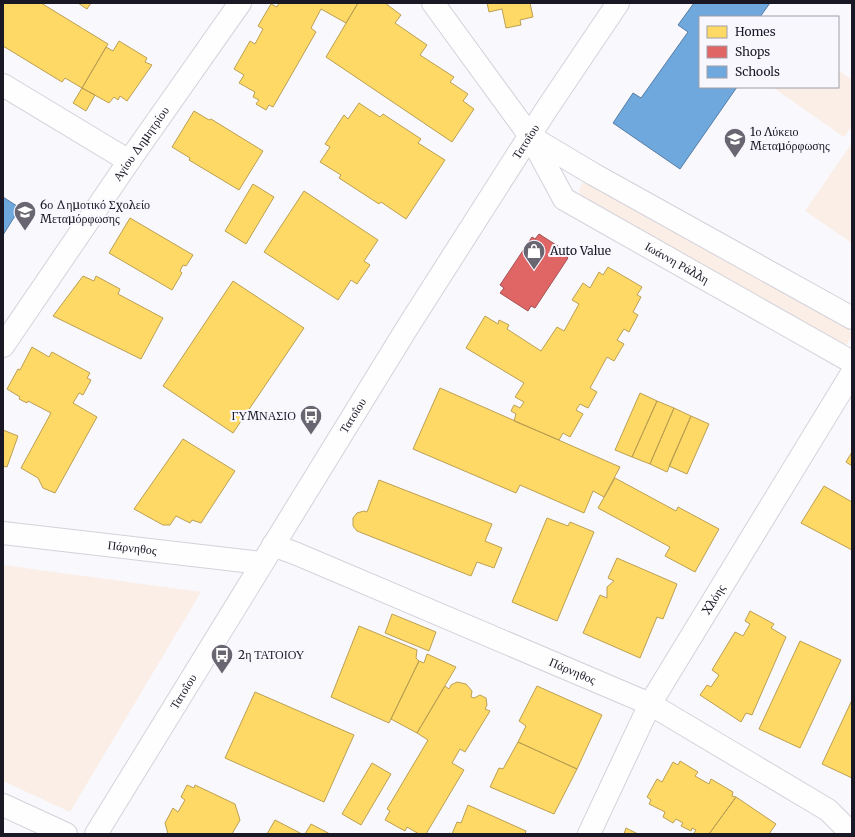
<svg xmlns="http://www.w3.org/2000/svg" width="855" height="837" viewBox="0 0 855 837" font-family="Merriweather,serif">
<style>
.green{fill:#faeee6}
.homes{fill:#ffd966;stroke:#bb9f52}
.shops{fill:#e06666;stroke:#a54f52}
.schools{fill:#6fa8dc;stroke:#567da5}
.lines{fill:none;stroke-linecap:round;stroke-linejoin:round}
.pedestrian-casing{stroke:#d3d2da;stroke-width:24}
.minor-casing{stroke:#d3d2da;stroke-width:24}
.primary-casing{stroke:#d3d2da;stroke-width:24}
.pedestrian{stroke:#fefeff;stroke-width:22}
.minor{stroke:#fefeff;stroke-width:22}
.primary{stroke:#fefeff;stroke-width:22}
.labels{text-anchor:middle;stroke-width:4;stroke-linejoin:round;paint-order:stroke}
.poi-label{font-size:12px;fill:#1b1825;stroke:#f8f7fe;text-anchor:start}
.street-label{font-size:12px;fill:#1b1825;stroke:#f8f7fe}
</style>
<rect width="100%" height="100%" fill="#f9f8fd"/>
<path class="green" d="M838 70 852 80V126L844 137 772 87H838Z
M852 143V243L805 211Z
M592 181 848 327 852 336 847 344H838L583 198 579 191 582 183Z
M3 565 201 592 70 812 3 781Z"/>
<path class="homes" d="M3 3H41L108 44 82 88 65 78 62 82 3 46Z
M78 3H91L87 9Z
M279 3H358L346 23 321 9 311 28 316 32 273 107 269 105 266 110 256 104 259 100 253 97 255 92 239 83 244 75 234 69 250 41 255 44 263 29 258 26 271 4 277 7Z
M358 3H385L401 15 395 23 427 45 420 55 454 77 450 82 468 94 463 101 474 109 452 142 326 57Z
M487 3H531H530L533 17 520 20 521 25 506 28 502 9 489 12Z
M119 41 147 58 145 62 152 65 127 101 120 96 118 100 114 97 109 103 82 88 106 47 113 51Z
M82 88 95 95 86 111 73 103Z
M359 103 380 117 383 114 421 139 418 143 445 160 406 219 381 202 379 204 339 178 341 175 320 162 330 147 325 144 344 115 348 119Z
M194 111 209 120 211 119 263 151 239 190 189 160 190 158 172 147Z
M253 184 274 197 246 244 225 231Z
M304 191 378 240 364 261 370 265 357 284 351 280 338 300 264 252Z
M130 218 193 255 186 266 183 265 180 271 182 273 172 290 109 253Z
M608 267 642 287 637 295 641 297 633 312 638 315 629 332 624 329 617 340 624 344 614 361 607 357 590 388 597 392 588 408 580 404 576 410 583 414 570 437 563 433 559 440 514 421 516 414 511 411 514 405 520 408 524 402 515 397 524 383 466 348 485 316 498 324 499 320 509 325 507 329 541 351 557 327 564 331 579 304 572 300 583 283 590 288 599 272 603 275Z
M83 276 94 281 96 276 120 289 118 294 163 318 141 359 53 316Z
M233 281 304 328 233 433 163 386Z
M32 347 49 357 52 352 90 373 87 378 91 380 83 395 79 393 73 403 97 417 55 493 43 488 38 478 21 468 51 413 28 401 27 403 19 399 20 397 7 389 18 369 20 370Z
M440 388 620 467 604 497 593 491 584 513 520 485 516 493 413 449Z
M640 393 657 401 632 457 615 450Z
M657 401 674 408 650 464 632 457Z
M674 408 691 416 667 472 650 464Z
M691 416 709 424 687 474 669 466Z
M3 430 18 436 7 467 3 466Z
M183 439 235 471 201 523 192 520 190 523 176 516 170 525H163L134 509Z
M852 452V466L846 462Z
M615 478 676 511 678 507 719 529 695 572 665 556 670 547 598 508Z
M379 480 492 524 485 541 502 548 494 568 477 562 471 576 357 531 353 526V518L357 513 364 511 367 512Z
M824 486 852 502V550L801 523Z
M547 518 568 526 570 522 594 532 557 621 512 602Z
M617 558 677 584 663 619 657 617 640 658 583 633 600 595 607 598V587L614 581 608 578Z
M750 611 774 624 771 628 786 637 752 715 746 713 741 722 700 695 707 685 711 687 719 675 712 670 735 632 743 636 750 624 745 621Z
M392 614 436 632 429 651 385 633Z
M359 626 417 650 416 658 419 661 389 723 331 697Z
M800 641 841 660 800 748 759 729Z
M427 654 456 667 417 733 391 719 419 661 424 663Z
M457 682 466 684 472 691 471 697 474 698 480 695 486 698 487 705 485 709 490 711 465 752 460 749 452 763 464 770 426 834H419L407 827 405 831 385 820 390 811 387 809 428 740 417 733 445 686 449 689 451 685Z
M537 686 602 715 577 769 518 742 526 726 519 721Z
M255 692 354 735 324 802 225 758Z
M852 700V778L822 764Z
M518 742 577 769 554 814 490 787 499 768 503 769Z
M680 761 698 772 695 776 709 784 711 779 733 792 732 796 736 797 709 834H695L694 833 696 830 692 828 691 831 681 826 683 823 676 819 673 823 663 817 665 812 649 804 651 800 647 797 657 779 662 782 673 762 678 765Z
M372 763 391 774 361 825 342 814Z
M187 785 194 788 195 785 235 804 240 820 232 834H168L165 823 173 808 178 812 185 800 181 797Z
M736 797 776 824 769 834H709Z
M468 805 526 831 525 834H449V833L452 834 457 822 461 823Z
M275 820 302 834H267Z
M311 824 330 834H305Z
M626 828 638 834H624Z"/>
<path class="shops" d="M539 234 567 252 565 255 568 258 535 308 531 306 528 311 500 293 504 288 500 285 532 237 535 239Z"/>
<path class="schools" d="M694 3H770L760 17H700V87H737L680 169 613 123 633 93 641 98 688 32 678 25Z
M3 197 20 208 3 235Z"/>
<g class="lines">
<g class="pedestrian-casing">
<path id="pedestrian" d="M3 805 66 834"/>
</g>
<g class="minor-casing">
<g id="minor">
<path id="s1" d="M433 3 530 136 564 199 852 362"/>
<path d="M3 85 129 161"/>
<path d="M531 137 593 174 852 318"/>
<path id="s2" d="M3 346 129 161 240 3"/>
<path id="s3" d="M3 533 262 563"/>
<path id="s4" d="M273 545 297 554 650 704 828 810 852 834"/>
<path id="s5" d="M589 834 650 704 852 373"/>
</g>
</g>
<g class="primary-casing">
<g id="primary">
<path id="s6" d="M96 834 407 328 546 110 618 3"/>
</g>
</g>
<use href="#pedestrian" class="pedestrian"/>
<use href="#minor" class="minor"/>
<use href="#primary" class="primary"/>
</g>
<defs>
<g id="school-pin" transform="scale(1.15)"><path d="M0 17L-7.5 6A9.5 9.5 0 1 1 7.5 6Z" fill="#696671" stroke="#f8f7fe"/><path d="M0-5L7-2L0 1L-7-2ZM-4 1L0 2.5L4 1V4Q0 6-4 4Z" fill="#fff"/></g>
<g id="shop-pin" transform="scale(1.15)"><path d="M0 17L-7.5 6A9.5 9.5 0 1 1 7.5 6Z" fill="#696671" stroke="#f8f7fe"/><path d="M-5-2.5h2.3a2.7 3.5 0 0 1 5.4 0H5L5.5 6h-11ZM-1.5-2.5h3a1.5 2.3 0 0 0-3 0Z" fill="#fff"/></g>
<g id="bus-pin" transform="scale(1.15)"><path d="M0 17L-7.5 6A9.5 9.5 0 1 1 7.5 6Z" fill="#696671" stroke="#f8f7fe"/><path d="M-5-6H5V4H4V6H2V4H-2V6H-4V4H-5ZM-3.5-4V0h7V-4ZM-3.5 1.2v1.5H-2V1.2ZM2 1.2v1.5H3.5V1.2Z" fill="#fff"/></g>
</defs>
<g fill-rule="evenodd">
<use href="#school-pin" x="735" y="139"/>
<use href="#school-pin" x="25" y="212"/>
<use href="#shop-pin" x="534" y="251"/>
<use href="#bus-pin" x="311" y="416"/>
<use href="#bus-pin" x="222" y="655"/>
</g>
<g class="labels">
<g class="poi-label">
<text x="750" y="136">1ο Λύκειο<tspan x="750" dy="14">Μεταμόρφωσης</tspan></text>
<text x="40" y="209">6ο Δημοτικό Σχολείο<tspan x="40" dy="14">Μεταμόρφωσης</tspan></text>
<text x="550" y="255">Auto Value</text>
<text x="296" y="420" text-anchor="end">ΓΥΜΝΑΣΙΟ</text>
<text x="238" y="659">2η ΤΑΤΟΙΟΥ</text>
</g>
<g class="street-label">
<text dy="4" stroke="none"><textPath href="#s6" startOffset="815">Τατοΐου</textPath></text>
<text dy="4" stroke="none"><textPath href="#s2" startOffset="245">Αγίου Δημητρίου</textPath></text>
<text dy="4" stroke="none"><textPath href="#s1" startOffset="366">Ιωάννη Ράλλη</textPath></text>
<text dy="4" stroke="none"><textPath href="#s6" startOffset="491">Τατοΐου</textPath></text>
<text dy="4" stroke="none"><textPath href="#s3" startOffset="130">Πάρνηθος</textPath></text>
<text dy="4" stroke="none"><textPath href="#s5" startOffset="266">Χλόης</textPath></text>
<text dy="4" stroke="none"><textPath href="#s4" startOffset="325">Πάρνηθος</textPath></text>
<text dy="4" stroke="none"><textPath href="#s6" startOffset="167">Τατοΐου</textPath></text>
</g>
</g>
<rect width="855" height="837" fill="none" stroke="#1b1825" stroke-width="8"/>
<rect x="699" y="16" width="140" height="72" fill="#f8f7fe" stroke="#a09ea7"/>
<rect x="707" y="26" width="20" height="12" fill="#ffd966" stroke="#a09ea7"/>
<text x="735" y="36" font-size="12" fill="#1b1825">Homes</text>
<rect x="707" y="46" width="20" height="12" fill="#e06666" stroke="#a09ea7"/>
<text x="735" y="56" font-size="12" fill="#1b1825">Shops</text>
<rect x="707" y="66" width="20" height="12" fill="#6fa8dc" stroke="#a09ea7"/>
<text x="735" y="76" font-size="12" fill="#1b1825">Schools</text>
</svg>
